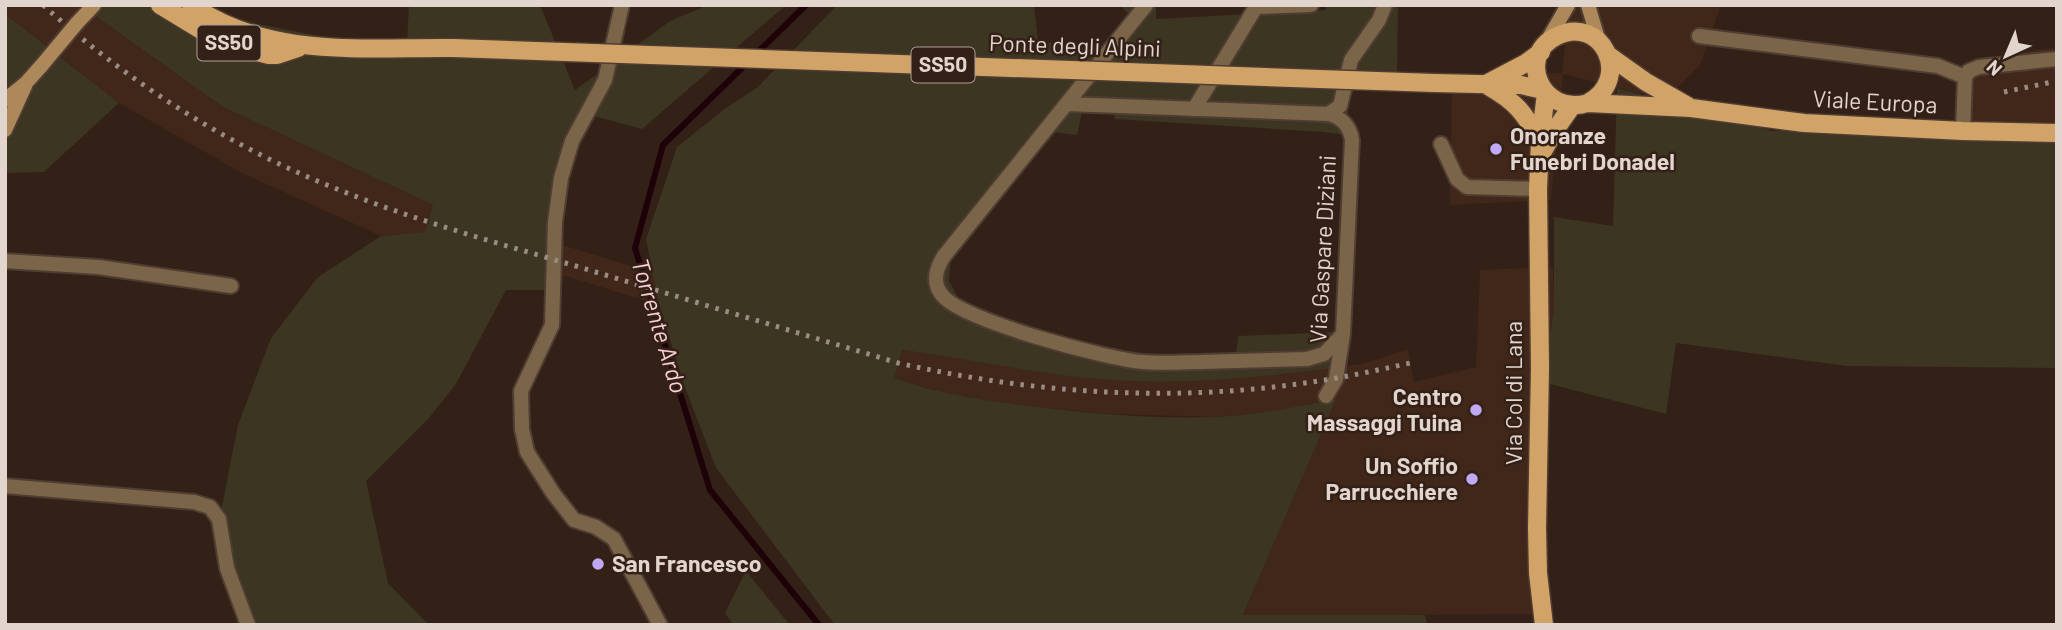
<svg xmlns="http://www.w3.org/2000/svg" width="2062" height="630" viewBox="0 0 2062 630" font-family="Barlow,sans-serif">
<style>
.built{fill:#402719}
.green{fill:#3b3522}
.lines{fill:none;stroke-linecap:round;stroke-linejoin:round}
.stream{stroke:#1e0209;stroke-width:6}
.street-casing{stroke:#4f3d33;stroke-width:18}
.secondary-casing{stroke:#4f3d33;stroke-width:18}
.primary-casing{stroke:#4f3d33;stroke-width:21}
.street{stroke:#7b6548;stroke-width:14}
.secondary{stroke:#ac885a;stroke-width:14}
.primary{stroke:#d2a367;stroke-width:18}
.rail{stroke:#9a8b83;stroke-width:5;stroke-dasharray:3.5 7;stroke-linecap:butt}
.secondary-bridge-casing{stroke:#4f3d33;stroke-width:18;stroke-linecap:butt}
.primary-bridge-casing{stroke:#4f3d33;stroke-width:21;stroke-linecap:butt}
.secondary-bridge{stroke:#ac885a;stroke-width:14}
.primary-bridge{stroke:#d2a367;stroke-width:18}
.poi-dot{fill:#c1a8f3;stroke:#332016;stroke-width:2.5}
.labels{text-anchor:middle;stroke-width:5;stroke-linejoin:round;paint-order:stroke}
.shield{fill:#332016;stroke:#ae9f97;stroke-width:2}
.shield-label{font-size:21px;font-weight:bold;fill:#e2d5ce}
.street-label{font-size:23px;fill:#e2d5ce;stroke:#332016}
.poi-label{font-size:23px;font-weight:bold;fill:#e2d5ce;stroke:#332016;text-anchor:start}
.water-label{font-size:24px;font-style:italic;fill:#facfd6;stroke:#332016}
</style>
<rect width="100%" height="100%" fill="#332016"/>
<path class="built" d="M5 5H80L223 107 433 205 902 350 959 357 1066 375 1163 381 1277 375 1362 364 1408 349 1414 382 1476 367 1480 270 1553 267 1554 311 1549 340 1546 383 1547 614 1243 616 1335 399 1278 411 1216 417 1111 414 1005 404 947 393 893 378 425 232 381 236 242 173 119 103 6 15Z
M1571 5H1721L1700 65 1665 100 1563 74 1551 200 1450 205 1452 75 1562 73 1568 18Z
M2057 47V124L1969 125 1971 60Z"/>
<path class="green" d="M80 5H202L214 15 329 38 407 41 409 5H540L575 90 670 21 708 5H786L642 129 583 113 561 164 550 290H506L456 384 429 418 366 481 388 583 429 625H248L220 516 238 425 271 338 318 277 381 236 425 232 433 205 223 107Z
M837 5H1034L1038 41 1105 50 1132 17 1120 5H1156V19L1326 10V5H1398L1397 76 1349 74 1347 135 1323 132 1114 119 1117 106 1085 100 1077 135 1034 130 953 233 949 281 959 299 973 307 1073 342 1146 356 1236 355 1238 336 1336 332 1334 368C1262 377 1188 385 1115 380 1043 376 973 359 902 350L894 378C940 394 990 402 1039 407 1097 414 1156 419 1215 417 1256 415 1296 407 1336 399L1243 615H1425L1427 625H835L716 468 684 385 659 304 646 239 677 147 723 110 758 87Z
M5 14 119 103 44 172 5 173Z
M1617 88 1772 131 2057 124V368L1847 366 1676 343 1666 414 1546 383 1549 340 1554 311V217L1613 226Z
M746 571 790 625H733L725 613Z"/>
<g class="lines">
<path class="stream" d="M756 54 806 5
M748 62 663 145 635 248 710 490 819 625"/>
<g class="street-casing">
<path id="street" d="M622 5 605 80 572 141 561 178 555 222 552 325 521 391 522 429 527 452 553 493 574 520 596 527 614 539 660 625
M1146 5 944 256C936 268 932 283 942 295 960 320 1107 359 1142 362 1161 364 1181 362 1200 362 1236 361 1272 360 1307 359L1324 354 1343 334
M1699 36 1938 66 1965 77
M1067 104 1328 114C1342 117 1350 127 1352 140L1343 334 1336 379 1326 396
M1194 109 1256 7 1311 5
M1328 114 1340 106 1351 60 1379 20 1385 5
M1963 131 1965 77 1969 71 1979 67 2057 59
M1441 144 1457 179 1467 187 1538 189
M5 261 98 267 231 286
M5 486 194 502 210 507 219 519 227 568 248 625"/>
</g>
<g class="secondary-casing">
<path id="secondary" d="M1588 5 1599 42
M77 23 94 5
M1546 43 1568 5
M5 100 26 83 42 65
M5 130 25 86"/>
</g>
<g class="primary-casing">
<path id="primary" d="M160 5 216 39 242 48 269 55H277L298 48
M191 5C270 59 362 47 453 48
M1608 55 1646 82 1688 106
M1434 83 1521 85 1543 90
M1488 83 1526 63 1541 52
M1488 86C1516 102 1525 113 1540 142
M1588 103C1634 78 1601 14 1557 36 1515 56 1542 117 1588 103L1691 108 1804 123 1963 131 2057 133
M1543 151 1555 130 1572 106
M1544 625 1538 573 1537 528 1540 368 1538 189 1540 142 1546 93"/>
</g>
<use href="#street" class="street"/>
<use href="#secondary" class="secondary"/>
<use href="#primary" class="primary"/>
<path class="rail" d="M43 5C129 83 230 147 337 189 416 221 498 243 579 267 685 299 792 331 898 363 1027 392 1159 402 1290 385 1331 380 1370 372 1410 363
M2004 92 2057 81"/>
<g class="secondary-bridge-casing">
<path id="secondary-bridge" d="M42 65 77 23"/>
</g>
<g class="primary-bridge-casing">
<path id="primary-bridge" d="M453 48 1434 83"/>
</g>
<use href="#secondary-bridge" class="secondary-bridge"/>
<use href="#primary-bridge" class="primary-bridge"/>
</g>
<g class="poi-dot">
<circle cx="1496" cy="149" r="7"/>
<circle cx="1476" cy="410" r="7"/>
<circle cx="1472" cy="479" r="7"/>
<circle cx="598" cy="564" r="7"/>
</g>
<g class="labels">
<g class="shield">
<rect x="197.5" y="25.5" width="63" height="35" rx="5"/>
<rect x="911.5" y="47.5" width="63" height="35" rx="5"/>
</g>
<g class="shield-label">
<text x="229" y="50">SS50</text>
<text x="943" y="72">SS50</text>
</g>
<g class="street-label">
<text transform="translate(1075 46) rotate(2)" y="8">Ponte degli Alpini</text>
<text transform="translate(1875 102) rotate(3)" y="8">Viale Europa</text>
<text transform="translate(1323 249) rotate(-87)" y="8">Via Gaspare Diziani</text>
<text transform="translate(1514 393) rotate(-90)" y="8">Via Col di Lana</text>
</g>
<g class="poi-label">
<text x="1510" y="144">Onoranze<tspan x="1510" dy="26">Funebri Donadel</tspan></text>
<text x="1462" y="405" text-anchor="end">Centro<tspan x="1462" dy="26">Massaggi Tuina</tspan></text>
<text x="1458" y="474" text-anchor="end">Un Soffio<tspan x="1458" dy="26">Parrucchiere</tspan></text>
<text x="612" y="572">San Francesco</text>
</g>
<g class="water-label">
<text transform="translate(659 326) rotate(73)" y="8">Torrente Ardo</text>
</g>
</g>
<rect width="2062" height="630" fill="none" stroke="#e2d5ce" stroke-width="14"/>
<g transform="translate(2006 56) rotate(224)" stroke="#332016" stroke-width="5" paint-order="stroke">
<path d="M0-5L12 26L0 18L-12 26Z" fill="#e2d5ce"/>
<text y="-10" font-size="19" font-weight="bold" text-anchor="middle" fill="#e2d5ce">N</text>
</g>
</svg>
